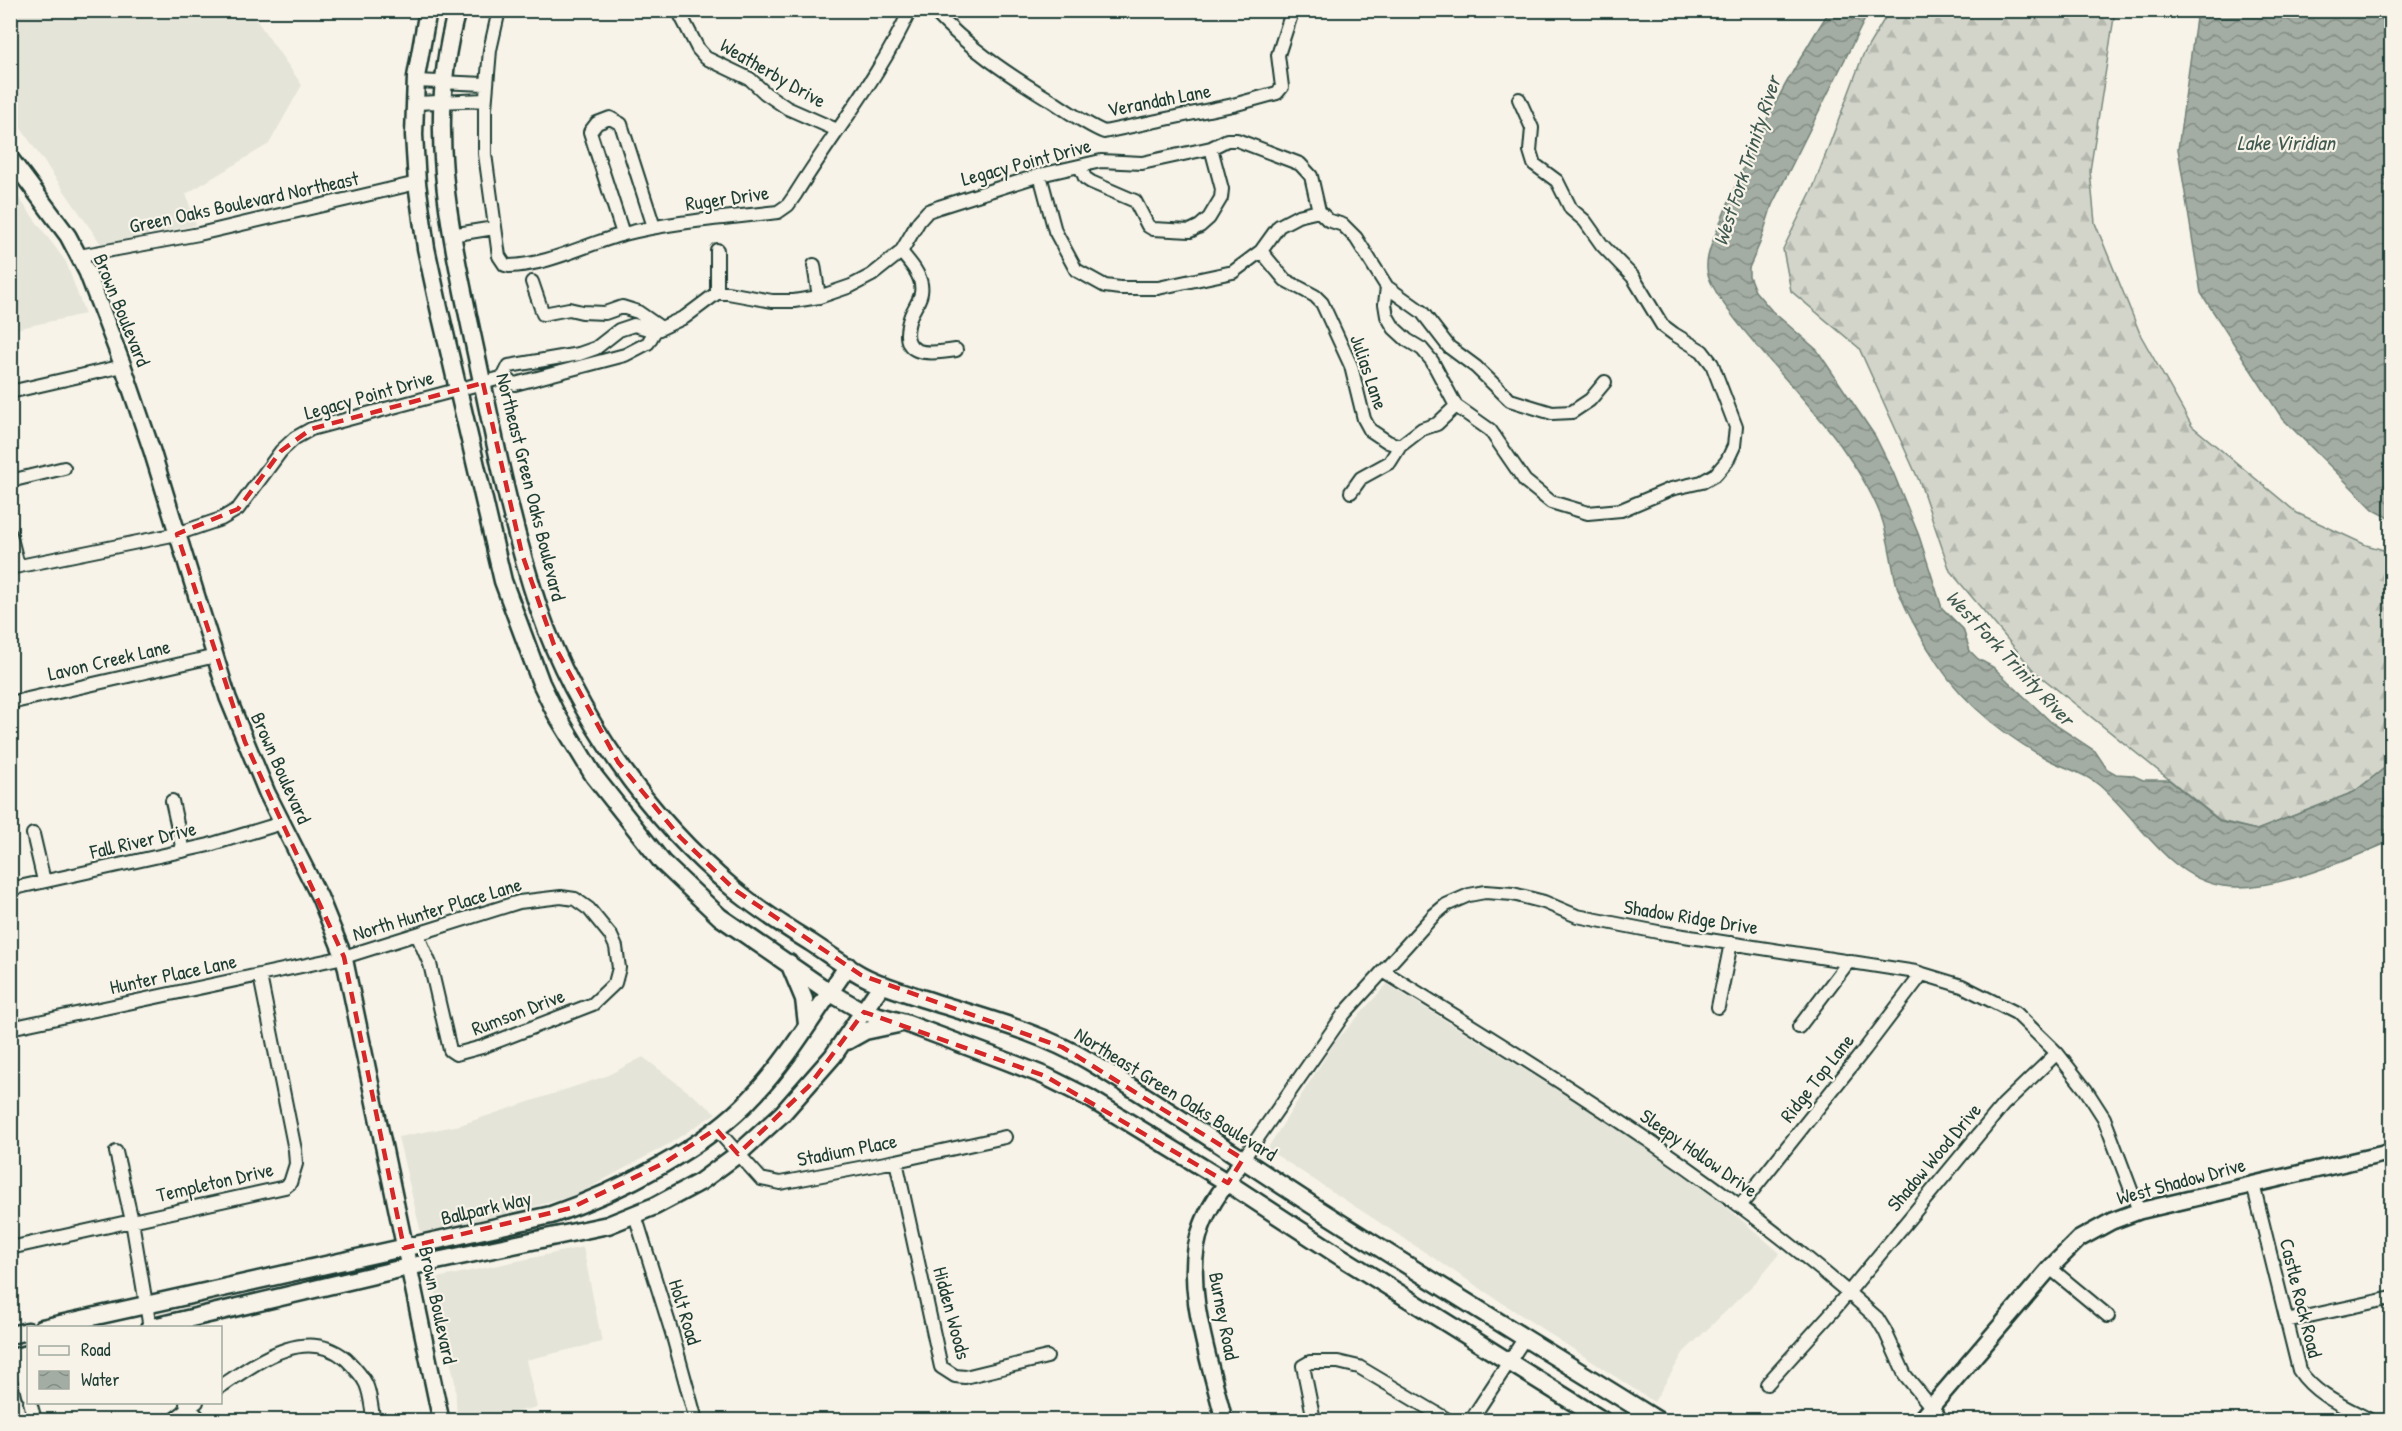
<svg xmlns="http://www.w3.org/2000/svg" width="2402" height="1431" viewBox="0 0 2402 1431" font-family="'Patrick Hand',sans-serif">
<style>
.built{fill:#e5e4d9}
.forest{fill:url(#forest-firs);stroke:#79897f;stroke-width:1.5}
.water{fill:url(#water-waves);stroke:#6f8077;stroke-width:1.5}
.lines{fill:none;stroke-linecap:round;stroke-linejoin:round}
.minor-casing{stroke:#1f3d34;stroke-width:16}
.tertiary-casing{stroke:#1f3d34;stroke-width:20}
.secondary-casing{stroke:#1f3d34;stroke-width:21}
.minor{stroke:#f7f3e8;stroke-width:12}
.tertiary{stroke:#f7f3e8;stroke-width:15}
.secondary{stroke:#f7f3e8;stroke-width:16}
.marked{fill:none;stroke:#d62828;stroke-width:4.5;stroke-dasharray:12 8;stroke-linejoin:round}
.labels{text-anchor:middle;stroke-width:4.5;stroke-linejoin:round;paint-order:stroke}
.street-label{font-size:20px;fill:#1f3d34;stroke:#f7f3e8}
.water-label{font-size:21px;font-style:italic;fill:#405950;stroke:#f7f3e8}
</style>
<defs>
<pattern id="forest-firs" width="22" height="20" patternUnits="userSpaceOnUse" patternTransform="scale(1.5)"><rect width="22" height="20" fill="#d3d5ca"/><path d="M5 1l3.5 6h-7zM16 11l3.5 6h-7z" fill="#b5b8ae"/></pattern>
<pattern id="water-waves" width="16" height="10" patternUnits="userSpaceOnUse" patternTransform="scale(1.5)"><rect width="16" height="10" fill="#a4ada3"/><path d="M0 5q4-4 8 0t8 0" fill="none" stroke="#858e86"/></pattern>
</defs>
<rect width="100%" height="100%" fill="#f7f3e8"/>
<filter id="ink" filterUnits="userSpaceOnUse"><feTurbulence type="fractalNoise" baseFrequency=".0167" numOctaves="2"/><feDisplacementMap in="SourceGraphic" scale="12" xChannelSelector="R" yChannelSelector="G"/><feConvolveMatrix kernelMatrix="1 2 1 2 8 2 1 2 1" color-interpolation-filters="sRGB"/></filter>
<g filter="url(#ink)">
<path class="built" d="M10 11H250L302 85 269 144 186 194 196 225 101 244 11 114Z
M10 186 66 262 85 314 11 330Z
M1387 984 1618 1128 1716 1198 1780 1253 1755 1283 1684 1352 1654 1402 1267 1149 1335 1042Z
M643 1057 716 1113 669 1144 576 1195 484 1220 421 1233 398 1137 460 1125 606 1076Z
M583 1247 602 1342 526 1360 537 1407 480 1420H457L455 1383 434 1284 437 1278Z"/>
<path class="forest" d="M1889 11H2115L2090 171 2095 223 2141 336 2192 426 2297 513 2366 545 2391 552V763L2354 792 2257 830 2221 821 2034 671 1950 571 1920 483 1859 348 1791 291 1783 249 1813 188 1863 55Z"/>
<path class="water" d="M1830 10 1869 11 1772 205 1760 243 1749 268V276L1755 291 1772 311 1817 350 1875 436 1893 472 1919 536 1942 608 1963 629 1970 651 1978 659 1993 667 2051 722 2095 751 2107 769 2116 774 2132 775 2143 780H2169L2221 822 2257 830 2354 792 2391 763V841C2348 860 2271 893 2223 886 2168 878 2139 819 2099 785 2085 773 2064 768 2047 759 2000 733 1956 697 1929 650 1918 632 1903 605 1897 586 1891 563 1889 538 1881 516 1871 490 1855 466 1839 443 1815 406 1707 302 1707 268 1706 252 1717 233 1722 218 1751 145 1787 77 1830 10Z
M2197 11H2391V519L2374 510 2282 418 2201 293 2178 149Z"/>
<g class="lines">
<g class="minor-casing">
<path id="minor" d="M499 10 490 50 485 108V154L499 256 505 265 509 266C549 265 586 244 624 234 674 221 727 218 778 212L788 205 795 195C833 133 880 77 910 10
M678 10 698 49 706 58 750 79 765 93 787 108 837 130
M933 10C968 48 1009 75 1052 101 1069 112 1085 124 1104 132L1233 105 1277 93 1282 87 1278 55 1291 15
M416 81 485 84
M416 103 485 100
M1080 166 1085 178 1091 182 1135 201 1148 226 1153 229 1190 231 1200 226 1209 218 1221 198 1222 189 1211 148
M1040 175 1055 231 1076 270 1105 286 1120 288H1158L1233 272 1261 251 1279 226 1298 216 1319 211
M623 234 590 132 597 123 610 118 621 124 654 227
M451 235 494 228
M717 250V293
M1261 251 1285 280 1315 296 1322 303 1351 366 1364 419 1370 430 1388 442 1400 446
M901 252C910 263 924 277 921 293 920 300 914 308 911 315 896 357 926 355 956 350
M79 256 199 234 417 183
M814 265 819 297
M532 282 543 314 569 309 582 312 605 313 622 307 638 312 661 328
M1387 287 1385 304 1387 316 1394 328 1407 340 1422 349 1432 361 1456 406 1490 430 1525 481 1551 502 1588 513 1621 510 1671 489 1702 482 1716 474 1727 461 1734 446 1736 427 1712 364 1702 351 1674 334 1662 325 1633 277 1602 245 1585 221 1571 209 1557 181 1534 164 1530 151 1532 128 1519 99
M503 378 509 366 579 354 596 348 619 330 634 325 655 331
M10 392 123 366
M10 481 64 468
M1351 492 1361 478 1390 462 1400 446 1422 429 1437 424 1456 406
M10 534 18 566
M10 568 177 534 221 519 238 509 281 451 295 438 311 429 501 378 515 384 625 355 648 343 655 331 685 317 717 293H728L772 301H794L819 297 851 286 872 275 901 252 919 221 928 211 939 207 1040 175 1101 161 1142 163 1211 148 1227 140H1237L1300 164 1311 176 1319 211 1328 220 1343 225 1356 238 1387 287 1422 312 1449 347 1476 367 1510 400 1552 413 1572 412 1590 400 1605 382
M10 703 216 656
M172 801 183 851
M33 834 44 881
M10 889 209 845 282 823
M1383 971C1554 1077 1728 1183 1877 1318L1885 1331 1905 1375 1942 1420
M1718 1007 1731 943
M1799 1027 1849 961
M10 1028 344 957 519 902 561 897 575 899 589 909 611 936 616 947 619 968 615 983 593 1004 482 1047 456 1054 450 1050 430 964 417 934
M716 1129 761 1179 780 1183 896 1161 1005 1137
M116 1152 132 1221 150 1328
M1243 1159 1344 1014 1434 915 1446 905 1469 895 1485 892 1513 894 1544 902 1577 916 1658 932 1916 972 1962 986 2016 1013 2057 1053 2086 1090 2104 1118 2139 1211
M896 1161 941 1367 955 1376 965 1377 1047 1357
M2253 1184 2299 1370C2315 1395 2345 1407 2370 1420
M1740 1206 1865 1049 1922 974
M635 1215 672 1333 696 1420
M10 1248 285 1187 290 1183 296 1164 295 1150 260 976
M2050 1268 2108 1316
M2286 1321 2392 1298
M19 1356 28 1395
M1767 1384 1833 1311 2003 1105 2057 1053
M220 1387C256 1363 304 1325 346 1359 353 1366 362 1375 366 1384 371 1395 371 1409 374 1420
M30 1402 35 1420
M186 1404 201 1420
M173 1420 197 1402
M1314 1420 1303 1366 1310 1362H1338L1359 1367 1448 1420
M1471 1420 1524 1339"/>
</g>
<g class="tertiary-casing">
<path id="tertiary" d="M10 158 68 236 87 272 123 366 152 451 228 698 267 793 320 898 344 957 441 1420
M1224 1420C1211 1364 1180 1281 1202 1226 1211 1201 1229 1181 1243 1159
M1920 1420 2050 1268 2079 1239 2112 1221 2139 1211 2392 1152"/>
</g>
<g class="secondary-casing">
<path id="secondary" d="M428 10 416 77 414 135 417 183 426 248 439 308 503 581 541 683 555 712 594 776 662 862 720 917 829 992 864 1012 905 1023 1004 1060 1045 1076 1089 1098 1228 1183 1338 1255 1602 1420
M457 10C422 134 455 251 480 372 497 451 513 532 539 609 576 716 647 817 735 890 758 909 784 926 810 942 827 953 843 965 861 975 879 985 899 990 918 997 975 1016 1037 1030 1089 1061 1165 1107 1238 1157 1312 1205 1426 1278 1542 1348 1657 1420
M789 963 804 999 807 1024
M847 1041 865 1031 898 1024
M42 1328 551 1215C618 1192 706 1148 754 1095 790 1057 817 1009 848 966
M149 1328 408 1267 608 1225 655 1206 700 1182 738 1154 782 1114 833 1056 882 984
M10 1335 28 1331
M10 1358 28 1354"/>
</g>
<use href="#minor" class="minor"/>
<use href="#tertiary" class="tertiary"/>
<use href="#secondary" class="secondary"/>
</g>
</g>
<path class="marked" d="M483 383 522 554 554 645 618 762 680 837 735 890 861 975 1062 1047 1243 1159 1228 1183 1045 1076 864 1012 809 1086 738 1154 716 1129 664 1163 571 1208 404 1248 344 957 245 742 177 534 238 509 281 451 311 429Z"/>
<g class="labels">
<g class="street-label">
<text transform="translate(773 73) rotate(30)" y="7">Weatherby Drive</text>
<text transform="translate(1159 100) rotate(-11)" y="7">Verandah Lane</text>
<text transform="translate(1026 162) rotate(-15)" y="7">Legacy Point Drive</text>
<text transform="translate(727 198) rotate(-8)" y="7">Ruger Drive</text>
<text transform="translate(244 202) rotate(-12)" y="7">Green Oaks Boulevard Northeast</text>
<text transform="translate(122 310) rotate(68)" y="7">Brown Boulevard</text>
<text transform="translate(1369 372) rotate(71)" y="7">Julias Lane</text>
<text transform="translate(369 395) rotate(-16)" y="7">Legacy Point Drive</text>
<text transform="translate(531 487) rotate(76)" y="7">Northeast Green Oaks Boulevard</text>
<text transform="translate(109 660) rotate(-13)" y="7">Lavon Creek Lane</text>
<text transform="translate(281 768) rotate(66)" y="7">Brown Boulevard</text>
<text transform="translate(143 840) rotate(-13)" y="7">Fall River Drive</text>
<text transform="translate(437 909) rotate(-17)" y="7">North Hunter Place Lane</text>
<text transform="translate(1691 917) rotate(9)" y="7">Shadow Ridge Drive</text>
<text transform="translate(173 974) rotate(-12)" y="7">Hunter Place Lane</text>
<text transform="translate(518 1012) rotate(-21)" y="7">Rumson Drive</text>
<text transform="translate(1817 1078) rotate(-52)" y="7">Ridge Top Lane</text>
<text transform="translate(1176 1094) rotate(32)" y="7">Northeast Green Oaks Boulevard</text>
<text transform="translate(847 1150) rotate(-11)" y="7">Stadium Place</text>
<text transform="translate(1699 1153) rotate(35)" y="7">Sleepy Hollow Drive</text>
<text transform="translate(1934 1157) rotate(-50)" y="7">Shadow Wood Drive</text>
<text transform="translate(2181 1181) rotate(-15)" y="7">West Shadow Drive</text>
<text transform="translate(215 1182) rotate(-13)" y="7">Templeton Drive</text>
<text transform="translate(486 1208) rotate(-13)" y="7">Ballpark Way</text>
<text transform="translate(2301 1298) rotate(76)" y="7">Castle Rock Road</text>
<text transform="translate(438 1305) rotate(78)" y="7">Brown Boulevard</text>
<text transform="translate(685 1312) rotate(73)" y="7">Holt Road</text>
<text transform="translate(952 1313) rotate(75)" y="7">Hidden Woods</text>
<text transform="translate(1224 1316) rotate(79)" y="7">Burney Road</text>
</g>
<g class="water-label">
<text x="2286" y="150">Lake Viridian</text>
<text transform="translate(1747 161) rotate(-72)" y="7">West Fork Trinity River</text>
<text transform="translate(2010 658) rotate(47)" y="7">West Fork Trinity River</text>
</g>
</g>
<rect width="2402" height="1431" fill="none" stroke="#f7f3e8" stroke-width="36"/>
<rect x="18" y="18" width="2366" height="1395" fill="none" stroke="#1f3d34" stroke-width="2" filter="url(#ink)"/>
<rect x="27" y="1326" width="195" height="78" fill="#f7f3e8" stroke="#a1aaa0" stroke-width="1.5"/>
<rect x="39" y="1346" width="30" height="9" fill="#f7f3e8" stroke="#a1aaa0" stroke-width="1.5"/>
<text x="81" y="1356" font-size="18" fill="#1f3d34">Road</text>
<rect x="39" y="1371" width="30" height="18" fill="url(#water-waves)" stroke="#a1aaa0" stroke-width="1.5"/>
<text x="81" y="1386" font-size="18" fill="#1f3d34">Water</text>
</svg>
